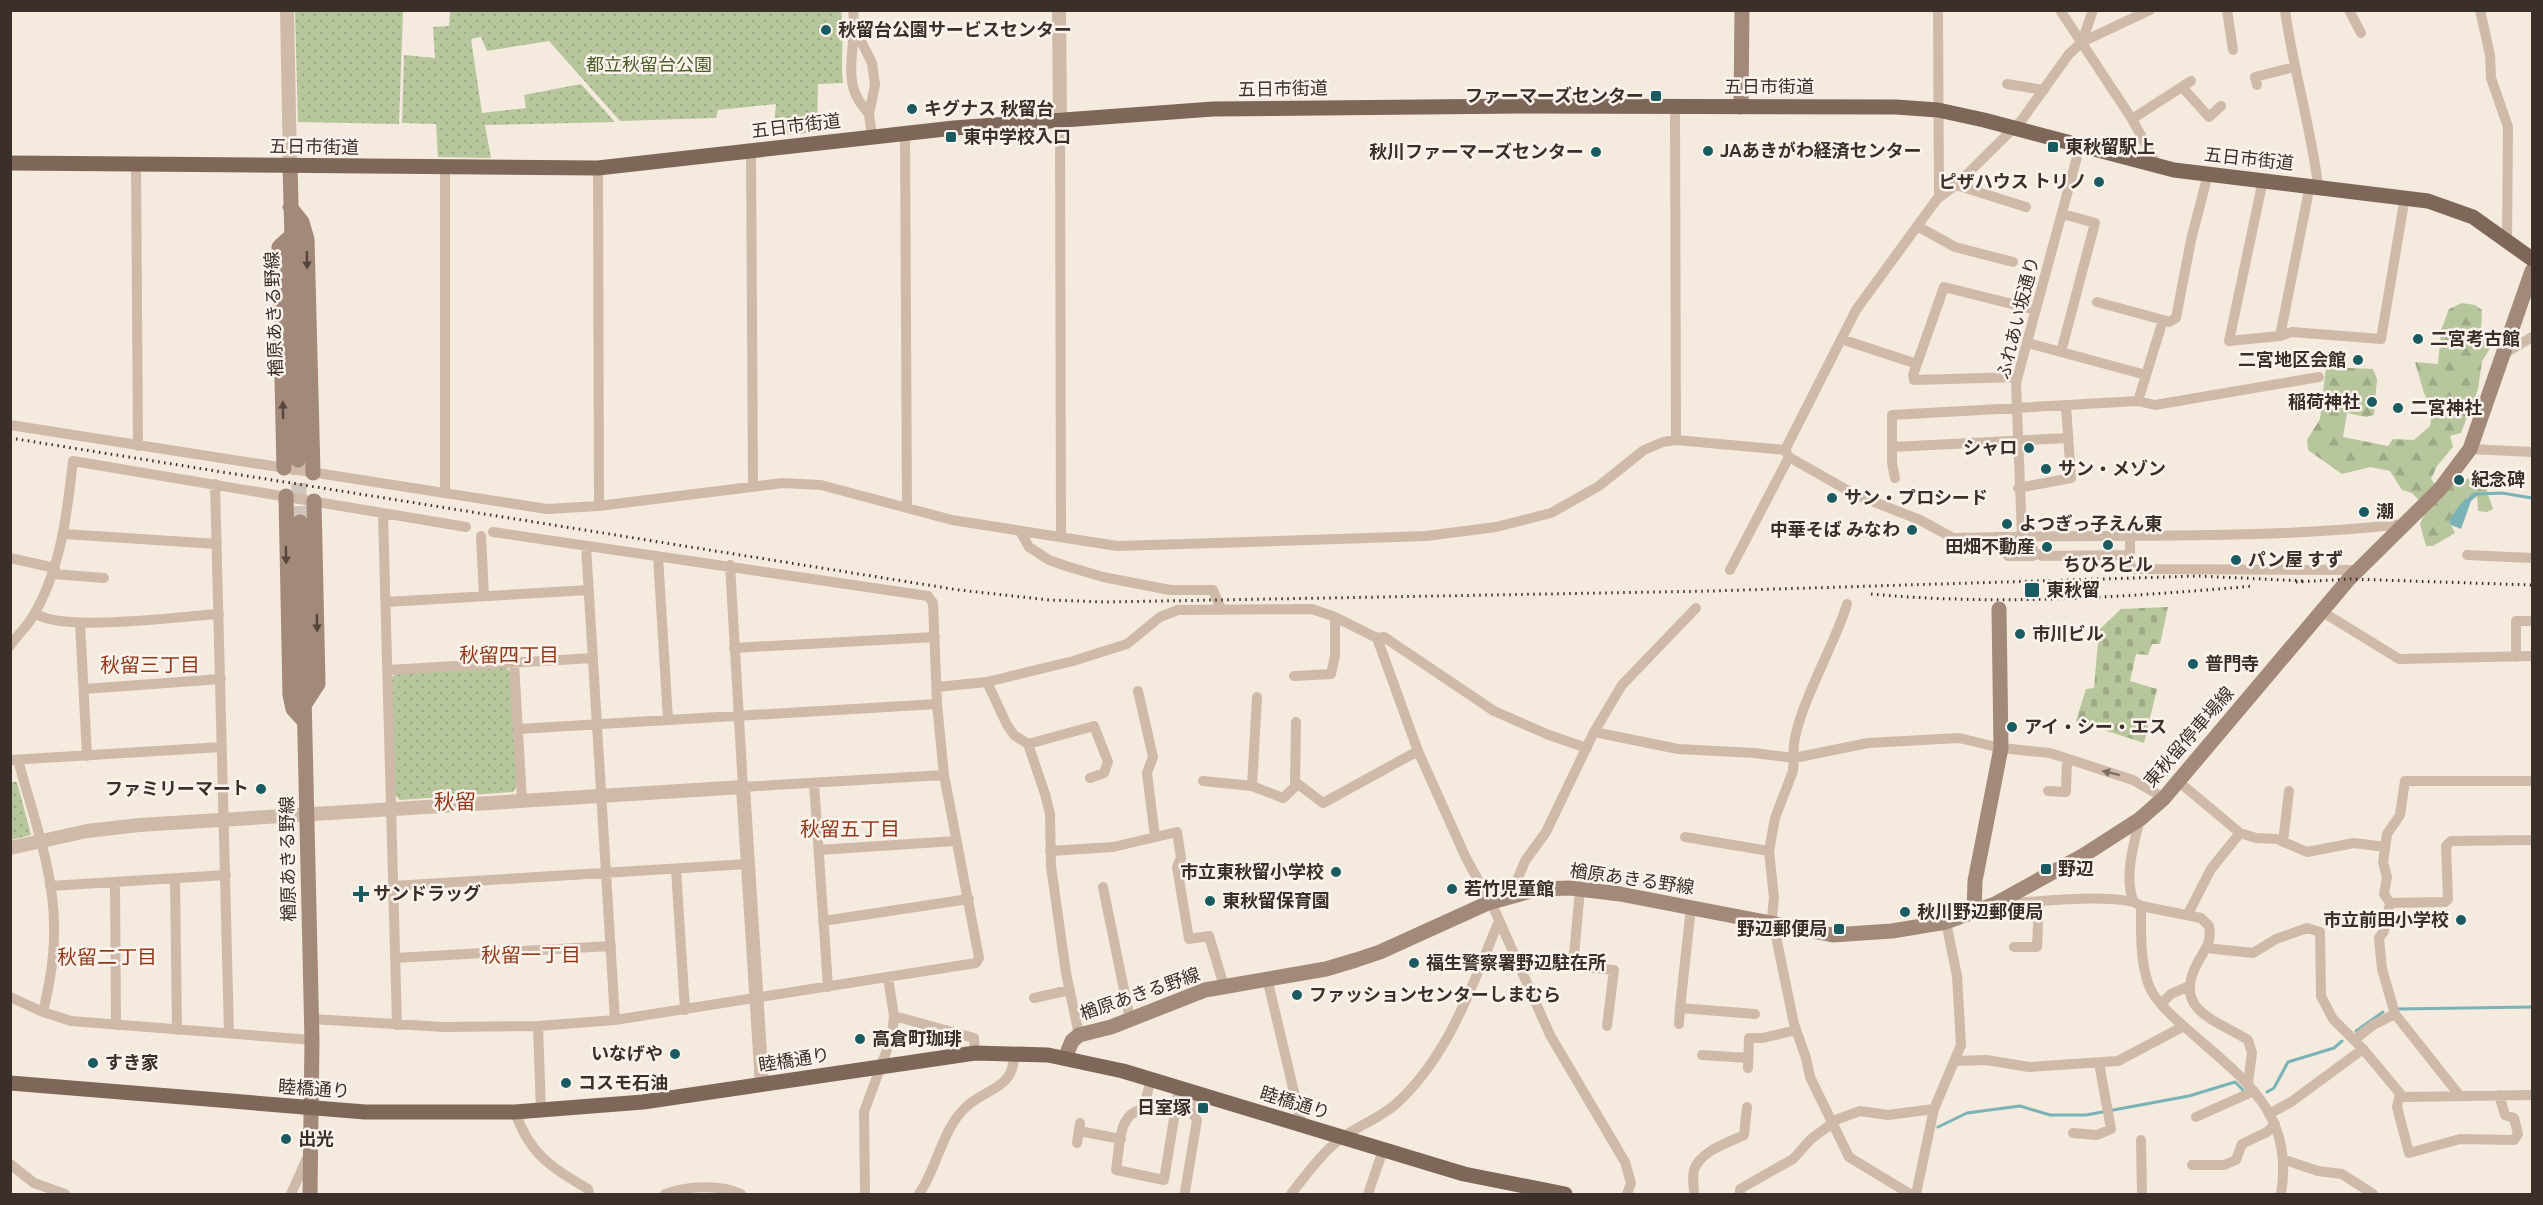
<svg xmlns="http://www.w3.org/2000/svg" width="2543" height="1205" viewBox="0 0 2543 1205" font-family="Ubuntu,'Noto Sans JP',sans-serif">
<style>
.forest{fill:url(#forest-firs)}
.cemetery{fill:url(#cemetery-stones)}
.park{fill:url(#park-dots)}
.water{fill:#7ab2b5}
.lines{fill:none;stroke-linecap:round;stroke-linejoin:round}
.stream{stroke:#7ab2b5;stroke-width:3}
.secondary-tunnel{stroke:#d0c5ba;stroke-width:15;stroke-dasharray:15 8;stroke-linecap:butt}
.minor{stroke:#cfbaa9;stroke-width:10}
.tertiary{stroke:#cfbaa9;stroke-width:14}
.secondary{stroke:#a38979;stroke-width:15}
.primary{stroke:#7e6659;stroke-width:15}
.rail{stroke:#3b2f29;stroke-width:3;stroke-dasharray:1.5 4.5;stroke-linecap:butt}
.oneway{fill:#55463d}
.oneway2{fill:#7e6e63}
.poi-dot{fill:#1a5b61;stroke:#fcf4ec;stroke-width:2}
.labels{text-anchor:middle;stroke-width:5;stroke-linejoin:round;paint-order:stroke}
.poi-label{font-size:18px;font-weight:bold;fill:#3b2f29;stroke:#fcf4ec;text-anchor:start}
.park-label{font-size:18px;fill:#495c2a;stroke:#fcf4ec}
.street-label{font-size:18px;fill:#3b2f29;stroke:#fcf4ec}
.neighbourhood-label{font-size:20px;fill:#92381a;stroke:#fcf4ec}
.quarter-label{font-size:21px;fill:#92381a;stroke:#fcf4ec}
</style>
<defs>
<pattern id="forest-firs" width="22" height="20" patternUnits="userSpaceOnUse" patternTransform="scale(1.5)"><rect width="22" height="20" fill="#b7c69c"/><path d="M5 1l3.5 6h-7zM16 11l3.5 6h-7z" fill="#9eaa86"/></pattern>
<pattern id="cemetery-stones" width="16" height="16" patternUnits="userSpaceOnUse" patternTransform="scale(1.5)"><rect width="16" height="16" fill="#b7c69c"/><path d="M2 7V4a2 2 0 0 1 4 0v3zM10 15v-3a2 2 0 0 1 4 0v3z" fill="#9eaa86"/></pattern>
<pattern id="park-dots" width="8" height="8" patternUnits="userSpaceOnUse" patternTransform="scale(1.5)"><rect width="8" height="8" fill="#b7c69c"/><path d="M2 2h.1M6 6h.1" fill="none" stroke="#9eaa86" stroke-width="1.8" stroke-linecap="round"/></pattern>
</defs>
<rect width="100%" height="100%" fill="#f5eade"/>
<path class="forest" d="M2462 303 2475 305 2482 310 2481 333 2493 338V344L2482 361 2478 389 2461 433 2450 436 2453 447 2437 466 2431 479 2442 493 2449 485 2473 477 2484 482 2493 509 2487 512 2478 511 2477 494 2467 497 2449 521 2455 533 2433 546H2426L2420 524 2427 508 2412 493 2402 490 2390 471 2370 467 2342 474 2308 450 2307 440 2320 419 2326 367 2373 369 2377 379 2374 415 2366 417 2347 413 2343 437 2388 446 2393 439 2414 440 2430 426 2433 409 2424 393 2415 362 2438 364 2441 330 2449 309Z"/>
<path class="cemetery" d="M2168 607 2160 644H2152L2148 655 2136 654 2130 681 2157 689 2144 743 2076 721 2086 689 2094 688 2099 630 2121 609Z"/>
<path class="park" d="M295 11H403L399 124 298 122Z
M450 11H841C845 35 840 59 843 83L818 84 817 132 773 136 776 104 718 110 716 118 620 121 549 41 487 51 481 37 471 39 482 113 526 108 524 95 581 84 615 122 485 125 491 158 438 157 436 124 402 123 404 55 435 58 433 27 449 26Z
M505 667 511 672 517 787 513 792 400 800 395 795 391 679 396 673Z
M11 782H17L31 835 11 840Z"/>
<path class="water" d="M2476 492 2478 495 2471 501 2461 529 2451 525 2449 521C2456 509 2463 499 2476 492Z"/>
<g class="lines">
<path class="stream" d="M2477 494 2502 493 2532 498
M2397 1009 2532 1007
M2356 1031 2383 1012
M2267 1092 2274 1088 2288 1062 2334 1048 2342 1041
M1938 1127 1967 1113 2020 1106 2050 1115H2086L2189 1096 2235 1082 2245 1092"/>
<path class="secondary-tunnel" d="M298 460 300 522"/>
<path class="minor" d="M853 10C857 37 845 73 856 95 859 102 864 108 869 114
M1938 10 1939 197
M2060 10 2132 119 2158 167
M2227 10 2233 50
M2285 10C2293 70 2311 126 2318 186
M2349 10 2361 33
M2480 10 2490 55 2491 78 2508 127 2507 240
M856 31 872 63 875 85 869 114 872 137
M2082 42 2093 10
M2007 84 2044 90
M2257 85 2255 77 2294 67
M2182 87 2209 117 2221 106
M1675 106 1676 440
M2132 119 2191 81
M1060 120 1061 537
M905 133 907 508
M751 151 753 486
M136 164 138 446
M445 168V493
M598 168 599 506
M2263 180 2229 341 2280 336 2292 332 2381 339 2405 197
M1956 185 2026 207
M1917 226 1955 247 2013 262
M2097 302 2163 320
M2280 336 2310 185
M1841 339 1917 364
M2028 343 2146 375
M2061 352 2095 223 2063 214
M2502 355 2532 337
M2018 377 1914 380 1913 375 1944 287 2036 310
M2138 401 2163 320 2169 322 2176 318 2191 240 2208 174
M10 425 547 509 599 506 783 483 821 485 952 520 1117 546 1216 543 1426 536 1496 527 1551 513 1599 486 1644 450 1663 442 1676 440 1785 450 1789 457 1854 494 1920 520 1953 538C2103 533 2254 541 2404 524
M1892 447 2068 438
M2470 449 2532 452
M1785 450 1856 310 1937 199 1956 185 2021 121 2069 54 2082 42 2150 10
M1895 478 1892 463V415L2138 401 2155 405 2319 377
M215 484 229 1033
M2018 488 2071 478 2066 406
M383 514 397 1025
M1020 531 1029 547 1049 560 1066 566 1103 577 1170 590H1213L1221 609
M64 534 217 544
M481 536 484 596
M2009 537 2008 556H2033V549
M2022 537 2016 383 2080 146
M586 546 615 1020
M2033 552 2043 556 2130 555V536
M2130 555V569L2358 570
M2467 555 2532 558
M658 556 668 720
M10 558 55 568
M730 565 743 787 944 775
M1730 570 1789 457
M53 574 104 578
M386 602 589 590
M1696 608 1622 685 1594 732 1678 749 1754 753 1794 758C1788 723 1836 644 1847 604
M2321 611 2399 659 2532 656
M35 613C61 633 182 616 219 614
M80 623 87 756
M1377 638 1418 751 1466 858 1495 911 1550 1035 1625 1162 1631 1183 1627 1194
M10 646C17 635 27 627 33 616 61 569 67 514 73 461L466 527
M734 648 935 637
M2516 657V621H2532
M514 663 522 801
M388 670 593 658
M1294 676 1331 674 1335 656V617
M987 682 1007 725 1014 735 1028 744 1045 794 1050 814 1051 866 1066 973 1079 1035
M937 687 987 682 1073 661 1127 644 1160 617 1178 610 1312 609 1335 617 1377 638 1384 637 1494 711 1549 735 1587 748
M84 689 221 679
M1138 691 1153 757 1147 773 1155 837
M518 729 937 704
M1028 744 1094 726 1108 762 1104 773 1090 778
M10 760 222 747
M18 760C33 816 56 876 54 935 54 961 49 987 43 1012
M1203 781 1252 786 1283 798 1298 784 1323 803 1418 751
M2179 782 2240 833 2256 838 2277 839 2307 852 2354 843 2385 847
M814 783 828 987
M1252 786 1257 697
M1295 786 1296 722
M2048 791 2066 792 2067 759
M1685 837 1769 851
M2283 842 2289 791
M819 850 955 841
M1050 851 1113 847 1177 832 1181 858 1177 867 1189 939 1209 936 1224 986
M676 869 685 1010
M175 879 177 1030
M115 883 116 1025
M50 886 226 875
M393 886 748 864
M1103 887 1130 1019
M1580 889 1573 966 1614 970 1607 1026
M1511 895 1525 861 1546 832 1594 732
M2133 900C2124 876 2134 843 2140 819
M2390 903 2445 902 2448 899 2446 846 2451 841 2532 840
M1999 904C2027 903 2122 891 2141 906 2141 931 2140 959 2148 983 2154 1001 2173 1017 2187 1029 2242 1078 2295 1112 2281 1194
M2141 906 2201 918 2209 926C2212 941 2206 948 2199 960 2171 1009 2212 1018 2248 1040L2252 1053 2248 1083
M1691 907 1680 1008 1755 1014
M2188 914 2211 869 2240 833
M823 921 969 899
M2014 947H2037L2039 902
M2206 948 2253 953 2276 939 2307 928 2320 932 2321 996 2333 1019 2363 1049 2403 1097 2532 1095
M395 958 611 946
M1267 978 1302 1126
M10 997 43 1012 71 1021 312 1040
M1034 998 1070 990
M2162 1003 2171 994 2189 986
M894 1016 974 1038 975 1053
M312 1019 444 1027 538 1026 615 1020 976 963 979 958 944 775 937 704 933 603 928 596 493 532
M1679 1024 1680 1008
M538 1026 541 1111
M2354 1040 2373 1025 2395 1014
M1702 1055 1748 1058
M1956 1061 1986 1060 2029 1067 2118 1061 2184 1026
M1748 1068 1749 1038H1763L1796 1030
M1151 1080 1143 1109C1117 1114 1120 1147 1116 1170L1164 1180 1179 1088
M2400 1094 2397 1107 2409 1153 2460 1139 2514 1140 2518 1134 2514 1118 2505 1115 2499 1095
M2460 1096 2395 1014 2382 969 2379 938 2384 931 2390 903 2384 894 2387 877 2383 862 2387 834 2400 815 2405 781H2532
M515 1112C530 1155 551 1167 588 1189L589 1194
M2269 1114 2291 1102 2363 1049
M2196 1117 2254 1091
M1079 1131 1121 1139
M2073 1133 2097 1135 2111 1129 2099 1063
M2141 1140 2142 1194
M1077 1143 1080 1123
M2285 1160 2318 1171 2342 1174 2373 1194
M10 1164 34 1183 65 1194
M2192 1165H2224L2236 1160 2242 1144 2267 1132 2275 1124
M1185 1192 1197 1120 1190 1110 1192 1092
M291 1194 308 1156
M665 1194C687 1186 720 1184 741 1194
M865 1194 864 1112 892 1036 894 1016 888 978
M919 1194C937 1168 942 1130 965 1108 985 1088 1015 1090 1014 1053
M1291 1194C1307 1174 1322 1152 1343 1137 1360 1125 1382 1117 1397 1103 1450 1054 1472 985 1499 921
M1368 1194 1383 1150
M1694 1194C1694 1187 1692 1177 1694 1170 1700 1151 1728 1143 1744 1135L1747 1107
M1740 1194V1189L1793 1159 1811 1139 1838 1119 1860 1111 1888 1115 1934 1109
M1910 1194 1849 1157 1810 1077 1806 1058 1794 1024 1772 917 1774 898 1769 851 1775 818 1793 771 1794 758 1868 743 1959 738 2001 748 2050 753 2133 780 2164 798
M1916 1194 1934 1109 1961 1045 1957 976 1946 922"/>
<path class="tertiary" d="M287 10 290 166
M1059 10 1060 120
M10 848 87 831 139 825 743 787 762 1085"/>
<path class="secondary" d="M1741 107 1742 10
M290 166 298 460
M290 207 302 222 307 239 313 473
M284 468 279 247 291 236
M286 496 290 695 293 709 304 721
M300 522 312 1040 310 1194
M305 704 318 684 314 501
M1974 912 1975 881 2001 748 1999 609
M1065 1058 1072 1041 1079 1035 1111 1027 1205 990 1326 969 1356 960 1380 952 1488 903 1538 889 1571 888 1620 894 1833 935 1892 931 1946 922 1995 904 2084 855 2140 819 2164 798 2349 579 2440 489 2470 449 2532 271"/>
<path class="primary" d="M10 163 598 168 954 128 1213 109 1521 106 1896 107 1938 110 1984 120 2174 170 2428 201 2473 217 2532 259
M10 1083 365 1112H515L643 1102 975 1053 1048 1055 1123 1071 1464 1174 1565 1194"/>
<path class="rail" d="M10 438 959 590 1049 600 1105 602 1712 591 2198 576 2305 581
M2296 582 2349 579 2532 585
M1871 594C2000 606 2126 597 2254 586"/>
</g>
<defs><path id="oneway-solid" d="M-6-.8H1V-3.2L6.5 0L1 3.2V.8H-6Z" transform="scale(1.5)"/></defs>
<g class="oneway">
<use href="#oneway-solid" transform="translate(307 260) rotate(89)"/>
<use href="#oneway-solid" transform="translate(283 410) rotate(-91)"/>
<use href="#oneway-solid" transform="translate(286 555) rotate(89)"/>
<use href="#oneway-solid" transform="translate(317 623) rotate(89)"/>
</g>
<use class="oneway2" href="#oneway-solid" transform="translate(2111 773) rotate(-166)"/>
<g class="poi-dot">
<circle cx="826" cy="30" r="6"/>
<rect x="1650" y="90" width="12" height="12" rx="3"/>
<circle cx="912" cy="109" r="6"/>
<rect x="945" y="131" width="12" height="12" rx="3"/>
<rect x="2047" y="141" width="12" height="12" rx="3"/>
<circle cx="1708" cy="151" r="6"/>
<circle cx="1596" cy="152" r="6"/>
<circle cx="2099" cy="182" r="6"/>
<circle cx="2418" cy="339" r="6"/>
<circle cx="2358" cy="360" r="6"/>
<circle cx="2372" cy="402" r="6"/>
<circle cx="2398" cy="408" r="6"/>
<circle cx="2029" cy="448" r="6"/>
<circle cx="2046" cy="469" r="6"/>
<circle cx="2459" cy="480" r="6"/>
<circle cx="1832" cy="498" r="6"/>
<circle cx="2364" cy="512" r="6"/>
<circle cx="2007" cy="524" r="6"/>
<circle cx="1912" cy="530" r="6"/>
<circle cx="2108" cy="545" r="6"/>
<circle cx="2047" cy="547" r="6"/>
<circle cx="2236" cy="560" r="6"/>
<rect x="2024" y="582" width="16" height="16" rx="3"/>
<circle cx="2020" cy="634" r="6"/>
<circle cx="2193" cy="664" r="6"/>
<circle cx="2012" cy="727" r="6"/>
<circle cx="261" cy="789" r="6"/>
<rect x="2040" y="863" width="12" height="12" rx="3"/>
<circle cx="1336" cy="872" r="6"/>
<circle cx="1452" cy="889" r="6"/>
<path d="M358 885h6v6h6v6h-6v6h-6v-6h-6v-6h6z"/>
<circle cx="1210" cy="901" r="6"/>
<circle cx="1905" cy="912" r="6"/>
<circle cx="2461" cy="920" r="6"/>
<rect x="1833" y="923" width="12" height="12" rx="3"/>
<circle cx="1414" cy="963" r="6"/>
<circle cx="1297" cy="995" r="6"/>
<circle cx="860" cy="1039" r="6"/>
<circle cx="675" cy="1054" r="6"/>
<circle cx="93" cy="1063" r="6"/>
<circle cx="566" cy="1083" r="6"/>
<rect x="1197" y="1102" width="12" height="12" rx="3"/>
<circle cx="286" cy="1139" r="6"/>
</g>
<g class="labels">
<g class="poi-label">
<text x="838" y="36">秋留台公園サービスセンター</text>
<text x="1644" y="102" text-anchor="end">ファーマーズセンター</text>
<text x="924" y="115">キグナス 秋留台</text>
<text x="963" y="143">東中学校入口</text>
<text x="2065" y="153">東秋留駅上</text>
<text x="1720" y="157">JAあきがわ経済センター</text>
<text x="1584" y="158" text-anchor="end">秋川ファーマーズセンター</text>
<text x="2087" y="188" text-anchor="end">ピザハウス トリノ</text>
<text x="2430" y="345">二宮考古館</text>
<text x="2346" y="366" text-anchor="end">二宮地区会館</text>
<text x="2360" y="408" text-anchor="end">稲荷神社</text>
<text x="2410" y="414">二宮神社</text>
<text x="2017" y="454" text-anchor="end">シャロ</text>
<text x="2058" y="475">サン・メゾン</text>
<text x="2471" y="486">紀念碑</text>
<text x="1844" y="504">サン・プロシード</text>
<text x="2376" y="518">潮</text>
<text x="2019" y="530">よつぎっ⼦えん東</text>
<text x="1900" y="536" text-anchor="end">中華そば みなわ</text>
<text x="2035" y="553" text-anchor="end">田畑不動産</text>
<text x="2248" y="566">パン屋 すず</text>
<text x="2108" y="571" text-anchor="middle">ちひろビル</text>
<text x="2046" y="596">東秋留</text>
<text x="2032" y="640">市川ビル</text>
<text x="2205" y="670">普門寺</text>
<text x="2024" y="733">アイ・シー・エス</text>
<text x="249" y="795" text-anchor="end">ファミリーマート</text>
<text x="2058" y="875">野辺</text>
<text x="1324" y="878" text-anchor="end">市立東秋留小学校</text>
<text x="1464" y="895">若竹児童館</text>
<text x="373" y="900">サンドラッグ</text>
<text x="1222" y="907">東秋留保育園</text>
<text x="1917" y="918">秋川野辺郵便局</text>
<text x="2449" y="926" text-anchor="end">市立前田小学校</text>
<text x="1827" y="935" text-anchor="end">野辺郵便局</text>
<text x="1426" y="969">福生警察署野辺駐在所</text>
<text x="1309" y="1001">ファッションセンターしまむら</text>
<text x="872" y="1045">高倉町珈琲</text>
<text x="663" y="1060" text-anchor="end">いなげや</text>
<text x="105" y="1069">すき家</text>
<text x="578" y="1089">コスモ石油</text>
<text x="1191" y="1114" text-anchor="end">日室塚</text>
<text x="298" y="1145">出光</text>
</g>
<g class="park-label">
<text x="649" y="71">都立秋留台公園</text>
</g>
<g class="street-label">
<text x="1769" y="93">五日市街道</text>
<text transform="translate(1283 89) rotate(-1)" y="6">五日市街道</text>
<text transform="translate(796 126) rotate(-7)" y="6">五日市街道</text>
<text transform="translate(314 147) rotate(1)" y="6">五日市街道</text>
<text transform="translate(2249 159) rotate(6)" y="6">五日市街道</text>
<text transform="translate(274 314) rotate(-92)" y="6">楢原あきる野線</text>
<text transform="translate(2018 318) rotate(-76)" y="6">ふれあい坂通り</text>
<text transform="translate(2189 737) rotate(-49)" y="6">東秋留停車場線</text>
<text transform="translate(288 859) rotate(-91)" y="6">楢原あきる野線</text>
<text transform="translate(1632 879) rotate(8)" y="6">楢原あきる野線</text>
<text transform="translate(1140 994) rotate(-19)" y="6">楢原あきる野線</text>
<text transform="translate(794 1060) rotate(-9)" y="6">睦橋通り</text>
<text transform="translate(314 1089) rotate(4)" y="6">睦橋通り</text>
<text transform="translate(1295 1103) rotate(17)" y="6">睦橋通り</text>
</g>
<g class="neighbourhood-label">
<text x="509" y="662">秋留四丁目</text>
<text x="150" y="672">秋留三丁目</text>
<text x="850" y="836">秋留五丁目</text>
<text x="531" y="962">秋留一丁目</text>
<text x="107" y="964">秋留二丁目</text>
</g>
<g class="quarter-label">
<text x="455" y="809">秋留</text>
</g>
</g>
<rect width="2543" height="1205" fill="none" stroke="#3b2f29" stroke-width="24"/>
</svg>
